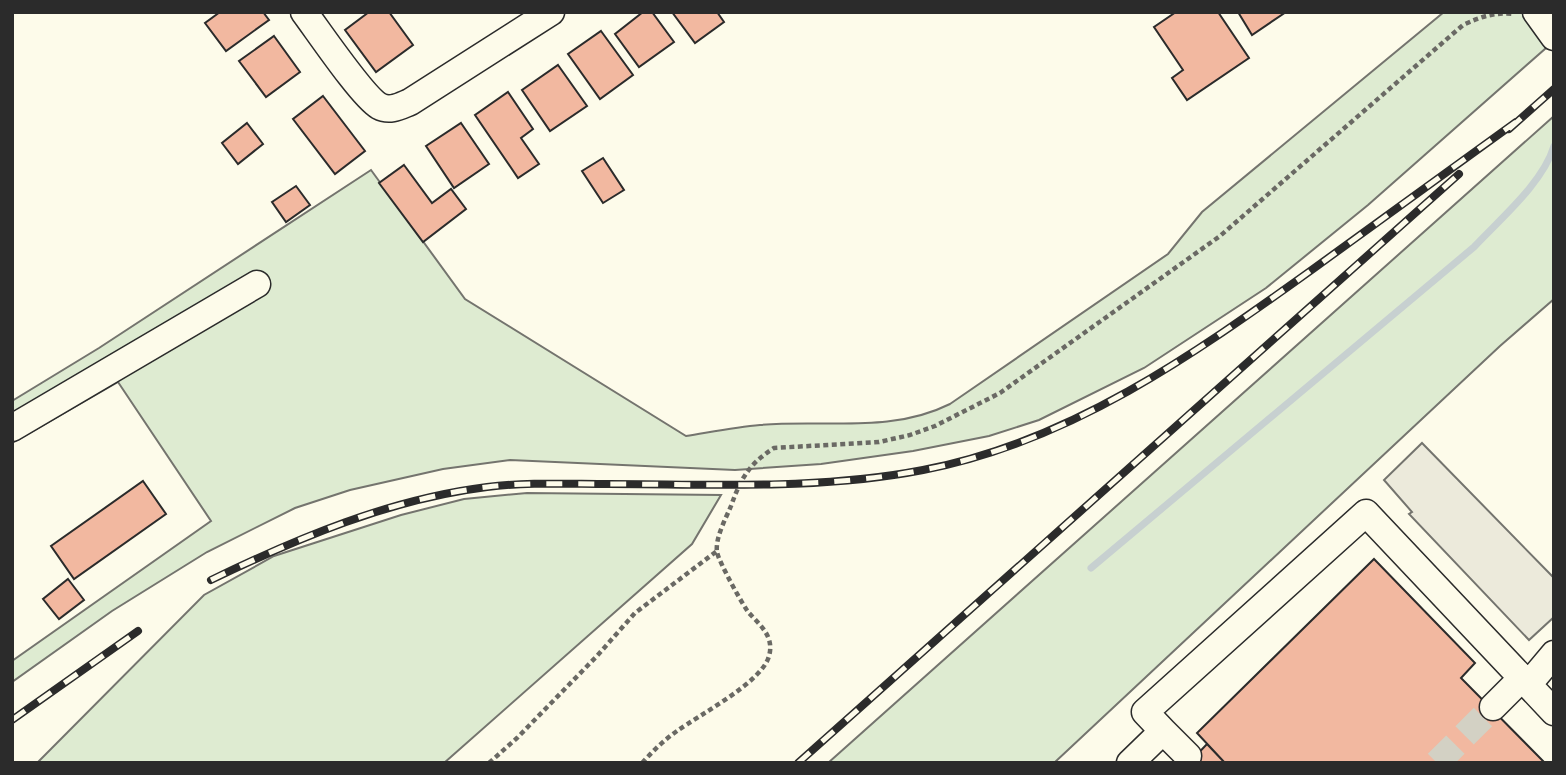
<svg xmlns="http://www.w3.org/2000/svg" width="1566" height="775" viewBox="0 0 1566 775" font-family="'Roboto Serif',serif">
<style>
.grass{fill:#deebd1;stroke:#74746e;stroke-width:2}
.parking{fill:#eceadb;stroke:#74746e;stroke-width:2}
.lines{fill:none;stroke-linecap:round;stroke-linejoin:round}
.stream{stroke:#c7d0d0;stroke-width:7}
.building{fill:#f2b8a0;stroke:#2b2b2b;stroke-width:2}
.minor-tunnel{stroke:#d3d1c4;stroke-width:26;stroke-dasharray:26 13;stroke-linecap:butt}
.minor-casing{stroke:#2b2b2b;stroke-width:29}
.path{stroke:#6a6964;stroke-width:4.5;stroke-dasharray:5 3.5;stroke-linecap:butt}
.minor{stroke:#fdfbea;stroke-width:26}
.rail-casing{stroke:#2b2b2b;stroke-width:8}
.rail{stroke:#fdfbea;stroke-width:5;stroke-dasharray:16;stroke-linecap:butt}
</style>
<rect width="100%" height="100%" fill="#fdfbea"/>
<path class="grass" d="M1444 12H1554V41L1368 205 1266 288 1144 368 1039 420 989 436 913 451 821 464 735 470 510 460 443 469 350 490 295 508 207 552 112 611 12 682V661L211 521 118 382 12 443V401L99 348 371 170 465 299 686 436C711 432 736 427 760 425 825 419 890 434 950 404L1168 254 1202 212Z
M1554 116V299L1500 346 1054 763H828Z
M527 493 721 495 692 544 444 763H37L204 595 274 556 401 515 464 499Z"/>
<path class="parking" d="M1422 443 1554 578V617L1529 640 1409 514 1412 512 1384 480Z"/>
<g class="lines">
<path class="stream" d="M1091 568 1474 247C1500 219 1543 183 1554 146"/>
</g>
<path class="building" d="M220 12H263L269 20 226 51 205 23Z
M369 12H389L413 45 376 72 345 30Z
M643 12H652L674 42 639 67 615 34Z
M672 12H717L724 22 695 43Z
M1176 12H1218L1249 58 1187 100 1172 78 1183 70 1154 27Z
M1238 12H1286L1252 35Z
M601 31 633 75 600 99 568 54Z
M274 36 300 72 266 97 239 61Z
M558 65 587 106 550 131 522 90Z
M508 92 533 129 521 138 539 164 518 178 475 115Z
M323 96 365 151 335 174 293 119Z
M247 123 263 144 238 164 222 143Z
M461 123 489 164 454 188 426 146Z
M603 158 624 190 603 203 582 171Z
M404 165 432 203 451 189 466 209 423 242 379 183Z
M296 186 310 205 286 222 272 202Z
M143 481 166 514 74 579 51 546Z
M1374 559 1475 663 1461 678 1545 763H1225L1197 733Z
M68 579 84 600 59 619 43 599Z
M1207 744 1225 763H1189Z"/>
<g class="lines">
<path class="minor-tunnel" d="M1437 763 1493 707"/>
<g class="minor-casing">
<path id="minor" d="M304 12C319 32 362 96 379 106 390 112 400 106 410 102L551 12
M1536 12 1554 37
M12 428 257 284
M1528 685 1554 654
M1493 707 1522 678
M1163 731 1188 756
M1130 763 1163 731 1145 712 1366 513 1554 712"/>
</g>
<path class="path" d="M489 763 517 738 597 656 635 613 717 551
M642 763C653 751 664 740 677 731 701 714 758 684 768 659 776 638 761 626 749 613 743 606 718 560 717 552 715 538 726 518 731 506 741 478 749 464 774 448L879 442 910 435 935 426 1000 393 1220 236 1463 25C1480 17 1494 12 1513 14"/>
<use href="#minor" class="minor"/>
<g class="rail-casing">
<path id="rail" d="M1509 129 1554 89
M211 580C298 538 390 499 487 487 527 482 568 484 609 484 712 484 820 490 923 470 1070 442 1193 355 1313 269 1381 220 1448 171 1516 122
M12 720 138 631
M798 763 1459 174"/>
</g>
<use href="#rail" class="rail"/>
</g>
<rect width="1566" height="775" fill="none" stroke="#2b2b2b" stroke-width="28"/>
</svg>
